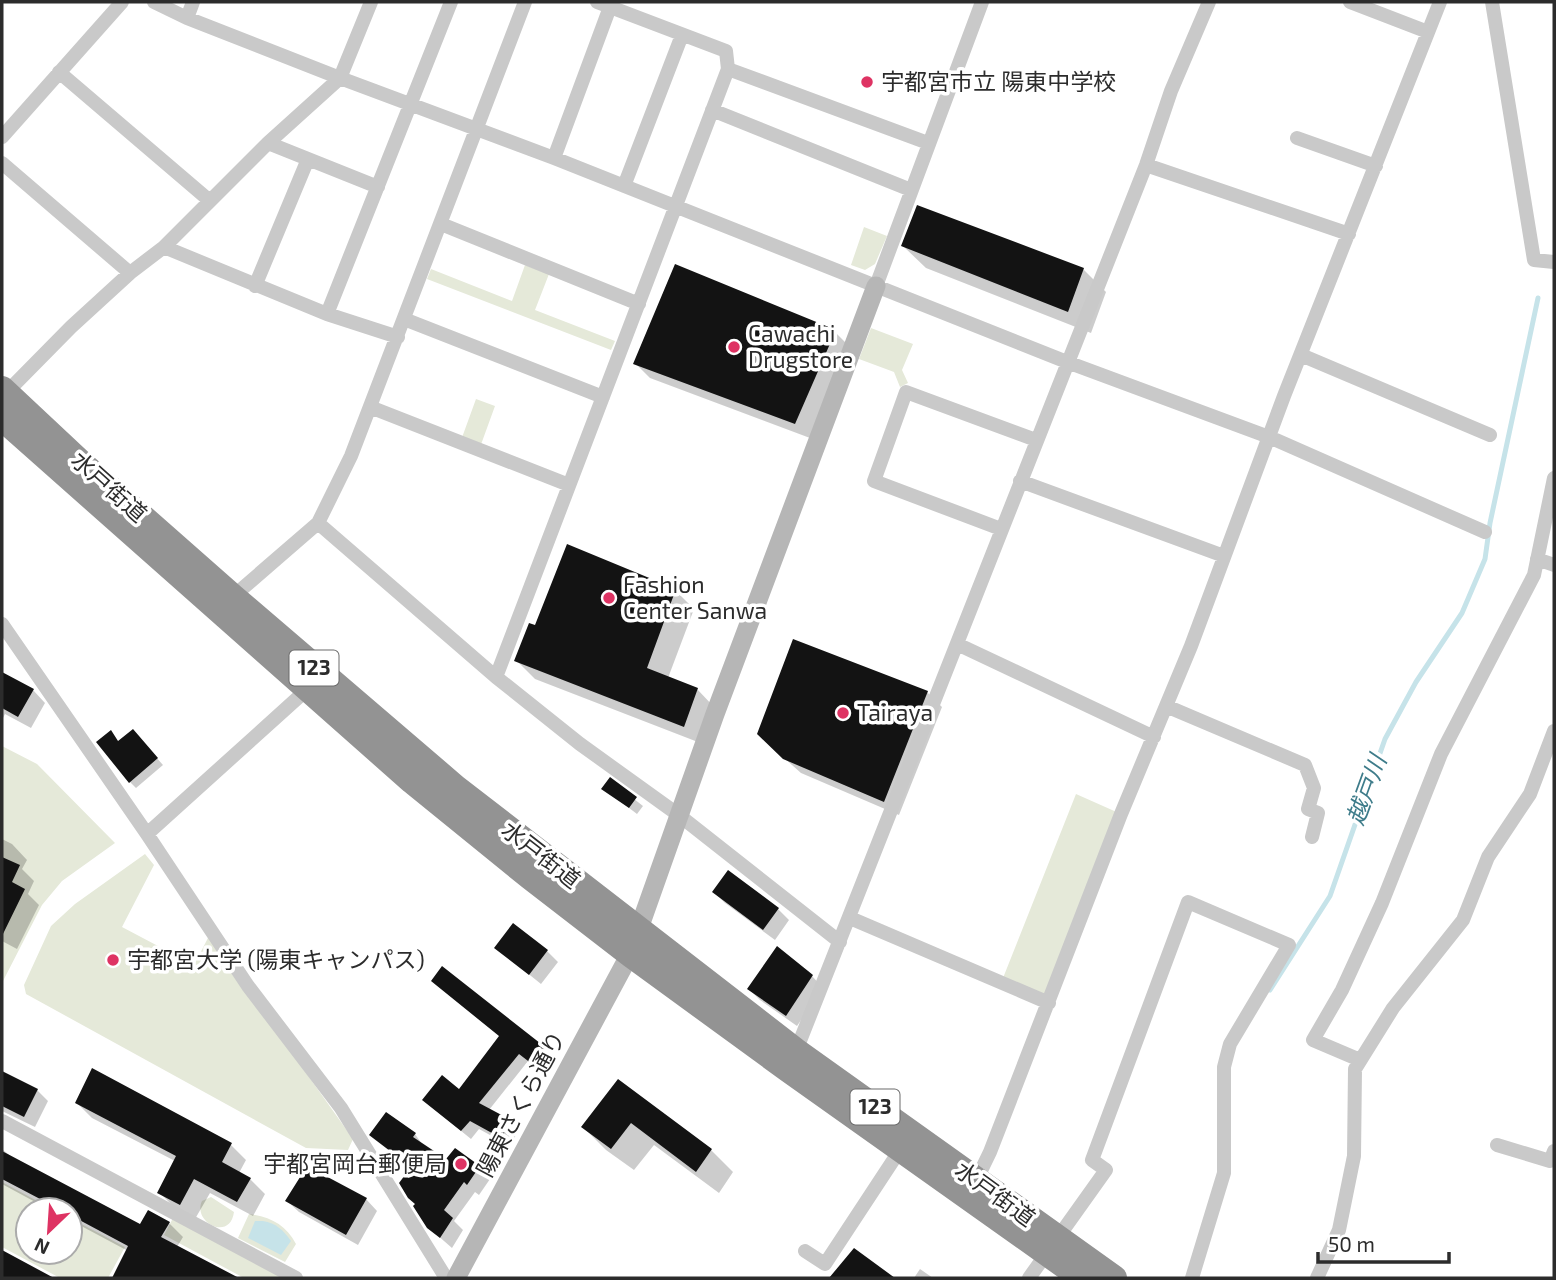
<svg xmlns="http://www.w3.org/2000/svg" width="1556" height="1280" viewBox="0 0 1556 1280" font-family="'Exo 2','Noto Sans JP',sans-serif">
<style>
.green{fill:#e5e9d9}
.water{fill:#c6e3e9}
.shadow{fill:#0003}
.lines{fill:none;stroke-linecap:round;stroke-linejoin:round}
.stream{stroke:#c6e3e9;stroke-width:5}
.building{fill:#131313}
.street{stroke:#c9c9c9;stroke-width:14}
.secondary{stroke:#b6b6b6;stroke-width:19}
.highway{stroke:#939393;stroke-width:26}
.poi-dot{fill:#de3363;stroke:#fff;stroke-width:2.5}
.labels{text-anchor:middle;stroke-width:7;stroke-linejoin:round;paint-order:stroke}
.shield{fill:#fff;stroke:#6b6b6b;stroke-width:2}
.shield-label{font-size:21px;font-weight:bold;fill:#2c2c2c}
.poi-label{font-size:23px;fill:#2c2c2c;stroke:#fff;text-anchor:start}
.street-label{font-size:23px;fill:#2c2c2c;stroke:#fff}
.water-label{font-size:24px;font-style:italic;fill:#3e7c8a;stroke:#fff}
</style>
<rect width="100%" height="100%" fill="#fff"/>
<path class="green" d="M864 227 887 236 875 264 865 270 851 265Z
M525 265 549 274 535 310 615 341 611 350 427 279 431 269 512 301Z
M871 328 913 344 902 370 908 383 900 387 894 372 859 359Z
M476 399 495 406 479 450 460 443Z
M2 746 37 764 115 843 62 881 42 905 3 981Z
M1076 794 1121 814 1045 995 1003 978Z
M145 854 154 865 122 927 194 965 209 936 353 1139 348 1150 306 1148 26 994 24 985 51 926 75 904Z
M2 1182 54 1210H28V1252H70V1218L125 1247 108 1278H60L2 1247Z
M211 1197 234 1212C230 1242 192 1222 202 1201Z
M249 1214C271 1217 286 1225 296 1244L285 1262 238 1238Z
M173 1218 287 1278H244L164 1235Z"/>
<path class="water" d="M263 1221C276 1223 283 1230 291 1241L281 1255 248 1238 255 1221Z"/>
<path class="shadow" d="M903 246 1083 269 1106 292 1091 333 926 268Z
M835 332 850 347 810 438 650 378 635 363Z
M675 590 694 609 668 678 697 689 715 708 703 744 535 679 517 661 536 628Z
M2 674 33 690 45 703 31 728 5 714 2 720Z
M927 692 942 707 899 815 801 773 774 749Z
M111 733 119 743 139 738 163 765 136 788 130 782Z
M610 780 643 806 637 814 604 789Z
M2 839 12 844 27 860 22 869 34 881 28 894 39 905 17 949 2 941Z
M714 892 778 909 789 920 775 940 725 903Z
M496 948 547 951 558 962 541 984Z
M812 976 823 988 797 1026 760 1000 749 989Z
M501 1037 543 1048 552 1057 541 1071 528 1061 489 1110 509 1122 518 1131 510 1146 479 1129 471 1139 434 1109 459 1091Z
M2 1073 37 1090 48 1101 35 1127 2 1111Z
M618 1081 711 1150 733 1172 719 1193 654 1145 634 1170 606 1150 583 1127Z
M77 1103 231 1145 246 1160 239 1173 250 1179 265 1194 253 1216 210 1193 195 1219 174 1207 159 1192 175 1161 92 1118Z
M415 1134 424 1147 446 1162 456 1150 490 1179 479 1195 475 1192 454 1221 463 1230 452 1248 428 1227 417 1204 413 1169 371 1135Z
M2 1149 14 1159 141 1227 169 1223 183 1237 177 1247 236 1278H114L128 1251 70 1220V1210H50L2 1184Z
M366 1199 377 1211 358 1245 299 1212 287 1201Z
M920 1269 933 1278H914Z"/>
<g class="lines">
<path class="stream" d="M1270 990 1330 896 1385 739 1416 682 1462 613 1485 559 1490 523 1538 298"/>
</g>
<path class="building" d="M917 205 1084 268 1068 312 901 246Z
M675 264 836 330 795 424 633 364Z
M567 544 676 589 647 668 698 688 684 727 514 661 529 623 535 625Z
M793 639 928 691 884 802 783 759 757 734Z
M2 672 34 689 18 717 2 708Z
M133 729 158 758 129 783 96 742 111 730 118 741Z
M610 777 637 797 629 808 601 789Z
M2 857 20 865 12 882 25 889 2 936Z
M728 870 779 908 763 930 712 892Z
M513 923 548 950 529 975 494 948Z
M777 946 813 975 786 1016 747 989Z
M442 966 545 1047 532 1064 519 1054 479 1103 511 1120 501 1138 470 1121 461 1131 422 1100 442 1075 459 1089 499 1036 431 981Z
M92 1068 232 1143 222 1162 251 1178 237 1202 194 1179 180 1205 157 1193 176 1156 75 1103Z
M2 1071 38 1089 24 1117 2 1106Z
M618 1079 712 1149 696 1172 631 1123 611 1149 581 1127Z
M386 1112 416 1133 413 1137 446 1159 455 1148 480 1166 467 1185 464 1182 444 1210 453 1218 440 1238 427 1228 413 1206 415 1204 408 1198 399 1183 411 1167 369 1135Z
M2 1151 140 1224 148 1210 170 1222 161 1237 239 1278H112L128 1246 70 1215V1210H61L2 1179Z
M307 1166 367 1198 346 1235 285 1201Z
M854 1248 895 1278H829Z
M2 1250 54 1278H2Z"/>
<g class="lines">
<path class="street" d="M154 2 187 18 340 78 554 158 1067 362 1269 437 1485 532
M597 2 726 51 728 69
M1350 2 1428 32
M1492 2 1534 260 1554 262
M187 18 193 2
M59 72 210 201
M712 110 911 190
M2 137 122 2
M1297 138 1376 166
M268 143 378 187
M554 158 610 7
M2 163 130 273 71 327 3 396
M1146 165 1349 234
M624 186 682 35
M441 224 639 304
M164 247 327 314 398 337
M130 273 164 247 268 143 340 78 371 2
M255 286 308 159
M876 286 982 2
M327 314 451 2
M404 319 603 397
M1301 355 1490 435
M370 407 569 485
M1020 481 1224 556
M318 523 351 456 525 2
M1001 529 874 481 906 392 1036 440
M1537 559 1554 565
M229 600 318 523 496 677 580 744 680 816 840 942
M2 624 147 834 248 986 341 1108 446 1278
M957 644 1154 737
M496 677 728 69 928 143
M1166 706 1305 765 1314 788 1308 809 1318 813 1312 837
M147 834 312 685
M850 918 1049 1003
M794 1056 1146 165 1171 91 1209 2
M1360 1060 1313 1040 1342 990 1382 903 1441 754 1534 575 1554 478
M2 1121 296 1278
M1497 1145 1550 1161 1554 1151
M974 1185 990 1152 1121 814 1191 646 1284 396 1440 2
M805 1251 825 1264 900 1150
M1029 1278 1106 1170 1092 1160 1188 902 1289 945 1230 1044 1224 1067V1173L1192 1278
M1317 1278 1339 1230 1354 1156 1355 1069 1393 1008 1463 920 1488 857 1530 794 1554 731"/>
<path class="secondary" d="M456 1278 630 954 715 714 876 286"/>
<path class="highway" d="M2 389 81 463 233 597 456 788 796 1051 1114 1278
M2 418 412 781 529 876 630 954 789 1070 1082 1278"/>
</g>
<g class="poi-dot">
<circle cx="867" cy="82" r="7"/>
<circle cx="734" cy="347" r="7"/>
<circle cx="609" cy="598" r="7"/>
<circle cx="843" cy="713" r="7"/>
<circle cx="113" cy="960" r="7"/>
<circle cx="461" cy="1164" r="7"/>
</g>
<g class="labels">
<g class="shield">
<rect x="289.5" y="650.5" width="49" height="35" rx="5"/>
<rect x="850.5" y="1089.5" width="49" height="35" rx="5"/>
</g>
<g class="shield-label">
<text x="314" y="675">123</text>
<text x="875" y="1114">123</text>
</g>
<g class="poi-label">
<text x="881" y="90">宇都宮市立 陽東中学校</text>
<text x="748" y="342">Cawachi<tspan x="748" dy="26">Drugstore</tspan></text>
<text x="623" y="593">Fashion<tspan x="623" dy="26">Center Sanwa</tspan></text>
<text x="857" y="721">Tairaya</text>
<text x="127" y="968">宇都宮大学 (陽東キャンパス)</text>
<text x="447" y="1172" text-anchor="end">宇都宮岡台郵便局</text>
</g>
<g class="street-label">
<text transform="translate(109 487) rotate(42)" y="8">水戸街道</text>
<text transform="translate(541 855) rotate(38)" y="8">水戸街道</text>
<text transform="translate(521 1104) rotate(-62)" y="8">陽東さくら通り</text>
<text transform="translate(995 1194) rotate(36)" y="8">水戸街道</text>
</g>
<g class="water-label">
<text transform="translate(1367 790) rotate(-70)" y="8">越戸川</text>
</g>
</g>
<rect width="1556" height="1280" fill="none" stroke="#2c2c2c" stroke-width="7"/>
<g transform="translate(49 1231) rotate(205)"><circle r="33" fill="#ffffff" stroke="#ababab" stroke-width="2"/>
<path d="M0-5L12 26L0 18L-12 26Z" fill="#de3363"/>
<text y="-10" font-size="19" font-weight="bold" text-anchor="middle" fill="#2c2c2c">N</text>
</g>
<path d="M1318 1252v10h131v-10" fill="none" stroke="#2c2c2c" stroke-width="3.5"/>
<text x="1328" y="1252" font-size="21" fill="#2c2c2c" stroke="#ffffff" stroke-width="5" paint-order="stroke">50 m</text>
</svg>
